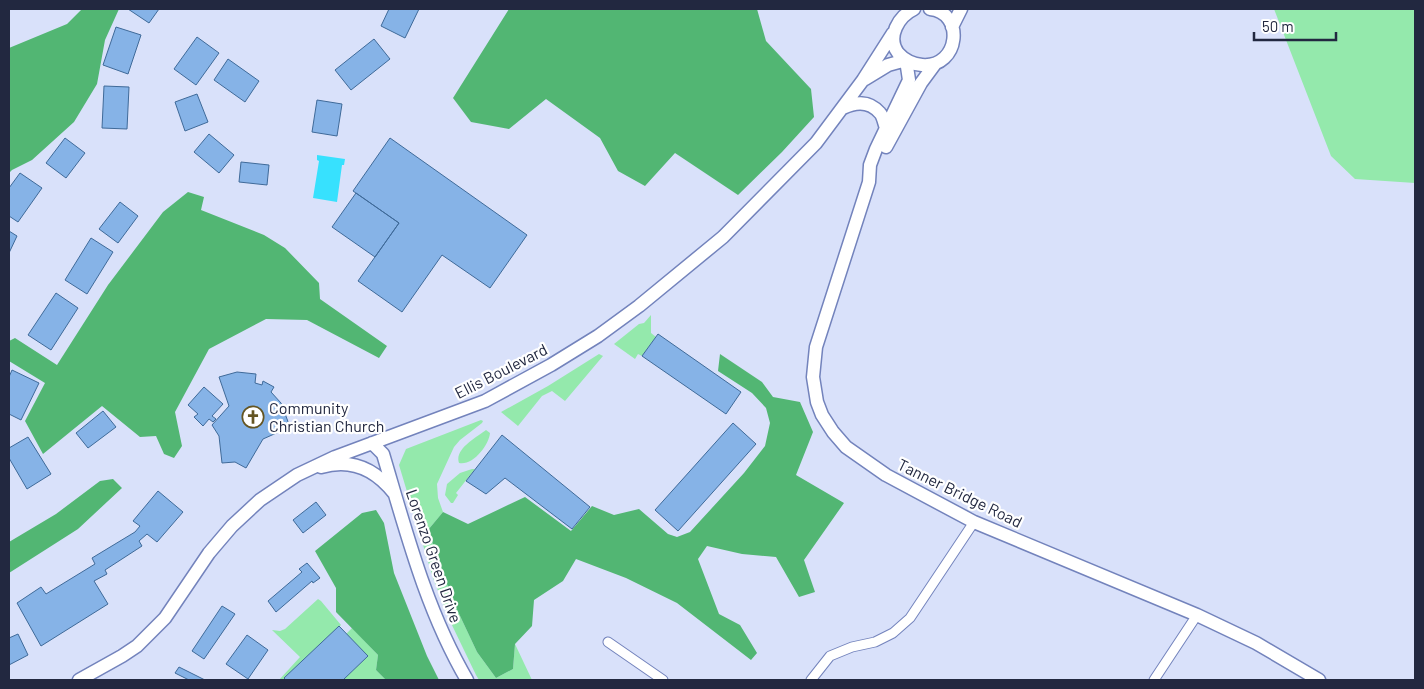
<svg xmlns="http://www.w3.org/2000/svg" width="1424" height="689" viewBox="0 0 1424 689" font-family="Barlow,sans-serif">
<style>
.green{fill:#94e9ac}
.forest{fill:#52b673}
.water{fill:#37e1fe}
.building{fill:#86b3e7;stroke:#3f6a99}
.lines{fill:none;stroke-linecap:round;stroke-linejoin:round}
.street-casing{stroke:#7383bc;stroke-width:11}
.secondary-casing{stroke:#7383bc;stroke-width:15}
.street{stroke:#fff;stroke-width:9}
.secondary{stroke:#fff;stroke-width:12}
.labels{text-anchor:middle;stroke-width:4.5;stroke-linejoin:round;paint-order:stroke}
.street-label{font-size:16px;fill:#222840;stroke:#fff}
.poi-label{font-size:16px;fill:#222840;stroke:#fff;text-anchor:start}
</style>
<rect width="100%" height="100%" fill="#d9e1fa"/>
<path class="green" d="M1274 9H1415V183L1355 179 1331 156Z
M651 315V333L656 337 642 356 638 354 635 359 614 344 639 324 644 323Z
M599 354 603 356 565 401 552 391 542 396 518 426 501 412 548 386Z
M481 420 483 421 482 423 460 440 454 447 437 484 438 498 443 512 428 530 453 601 477 652 496 678 513 669 515 644 532 680H479L476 675 450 621 433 578 399 465 406 449Z
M486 430 490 433C489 445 473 466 459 463 454 449 477 437 486 430Z
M472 469H475L456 493 458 495 453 503H451L445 495 447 484 460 473Z
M318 599 321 601 341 625 284 680H279L300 657 272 630 280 631 285 629Z
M352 628 378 655 376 670 386 680H343L367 656 346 634Z"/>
<path class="forest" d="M82 9H119L105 40 97 84 74 122 32 160 12 170 9 173V48L67 24Z
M509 9H757L766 41 811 89 814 117 782 152 738 195 675 153 645 186 618 171 600 138 546 99 509 129 471 122 453 98Z
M188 192 204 197 201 210 264 235 285 248 319 283 320 299 387 346 379 358 307 320 266 319 209 349 175 412 182 446 174 458 164 454 156 436 140 437 102 406 43 454 25 421 45 383 9 361V341L15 338 57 365 108 285 163 212Z
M720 354 762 382 773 397 800 402 813 432 796 475 844 503 804 560 815 592 799 597 776 557 742 554 707 546 698 559 719 614 740 625 757 653 751 660 677 603 626 578 576 559 563 581 534 600 532 626 515 644 513 669 496 678 477 652 453 601 428 530 443 512 468 524 525 497 571 531 592 506 614 515 639 509 668 534 677 537 690 532 744 473 765 446 770 423 766 408 752 393 718 371Z
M113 479 122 488 78 529 9 573V542L56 514 100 481Z
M376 510 384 523 394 573 427 656 439 680H386L376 670 378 655 336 612V588L315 551 362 513Z"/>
<path class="water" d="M317 155 345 159 344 165H342L337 202 313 198 319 161 317 160Z"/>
<path class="building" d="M128 9H159L149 23Z
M389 9H419L405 38 381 26Z
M116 27 141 35 128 74 103 65Z
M197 37 219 53 196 85 174 69Z
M374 39 390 59 351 90 335 70Z
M228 59 259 81 245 102 214 80Z
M104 86 129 87 127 129 102 128Z
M197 94 208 122 185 131 175 102Z
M317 100 342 104 337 136 312 132Z
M209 134 234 155 219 173 194 152Z
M65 138 85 153 66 178 46 163Z
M390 138 527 235 490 288 442 255 402 312 358 281 399 223 353 191Z
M241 162 269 165 267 185 239 182Z
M20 173 42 188 18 222 9 216V188Z
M356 193 399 223 375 257 332 227Z
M120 202 138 216 118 243 99 229Z
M9 231 17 236 9 253Z
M91 238 113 252 87 294 65 280Z
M56 293 78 308 51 350 28 335Z
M658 334 741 392 726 414 642 356Z
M12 370 39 383 21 420 9 414V377Z
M237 372 256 374 255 383 262 385 263 381 274 387 271 392 281 403 290 427 263 439 246 468 235 462 222 463 219 436 212 425 229 406 219 377Z
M204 387 223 404 212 416 216 419 213 422 209 419 203 426 194 417 198 414 188 405Z
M103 411 116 427 88 448 76 433Z
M733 423 756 444 678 531 655 510Z
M502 435 590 507 572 529 505 478 486 494 466 481Z
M28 437 51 474 27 489 9 458V448Z
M158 491 183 512 157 542 147 534 139 541 142 546 105 570 107 574 94 581 108 604 41 646 17 603 41 587 46 594 95 564 92 558 135 532 140 526 133 521Z
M316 502 326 515 303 533 293 520Z
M307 563 320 578 313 583 312 581 276 612 268 601 302 572 299 569Z
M222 606 235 614 204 659 192 651Z
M339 626 368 656 343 680H286L284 678Z
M18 634 28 655 9 665V638Z
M247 635 268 650 248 679 226 664Z
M179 667 205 680H189L175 673Z"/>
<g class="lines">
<g class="street-casing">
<path id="street" d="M608 642 663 680
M811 680 830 656 852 647 875 642 893 633 910 618 974 522
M1154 680 1197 615"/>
</g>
<g class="secondary-casing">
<path id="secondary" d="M914 9C899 16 886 37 898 53 905 61 912 64 922 65 960 68 965 12 930 9
M952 27 961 9
M906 60 909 80 876 149 870 165 869 182 816 347 813 377 817 402 822 415 833 432 846 447 886 475 974 522 1197 615 1256 643 1319 680
M865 79 888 65 906 60
M843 108C855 102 869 100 880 113 883 116 884 123 886 128
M886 147 921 83 935 64
M372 443 383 454C406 531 426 610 467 680
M321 467C351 458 375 469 394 493
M79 680 122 656 137 646 165 618 209 553 232 526 260 500 297 475 335 457 485 401 551 365 598 336 639 306 723 237 816 143 863 80 893 33"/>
</g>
<use href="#street" class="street"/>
<use href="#secondary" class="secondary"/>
</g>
<defs>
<g id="church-ring" transform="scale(1.125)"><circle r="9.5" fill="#fff" stroke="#645522" stroke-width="1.5"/><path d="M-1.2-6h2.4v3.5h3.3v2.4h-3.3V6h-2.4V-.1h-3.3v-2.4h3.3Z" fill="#645522"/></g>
</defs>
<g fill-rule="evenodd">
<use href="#church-ring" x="253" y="417"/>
</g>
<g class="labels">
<g class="street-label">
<text transform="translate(501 371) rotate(-27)" y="6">Ellis Boulevard</text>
<text transform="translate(960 493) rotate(26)" y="6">Tanner Bridge Road</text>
<text transform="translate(434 556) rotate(71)" y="6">Lorenzo Green Drive</text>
</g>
<g class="poi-label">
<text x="269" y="414">Community<tspan x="269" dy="18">Christian Church</tspan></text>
</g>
</g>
<rect width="1424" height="689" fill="none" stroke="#222840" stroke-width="20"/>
<path d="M1254 32v8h82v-8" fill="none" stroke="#222840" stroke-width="2.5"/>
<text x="1262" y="32" font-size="15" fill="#222840" stroke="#ffffff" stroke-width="4" paint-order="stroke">50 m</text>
</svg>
